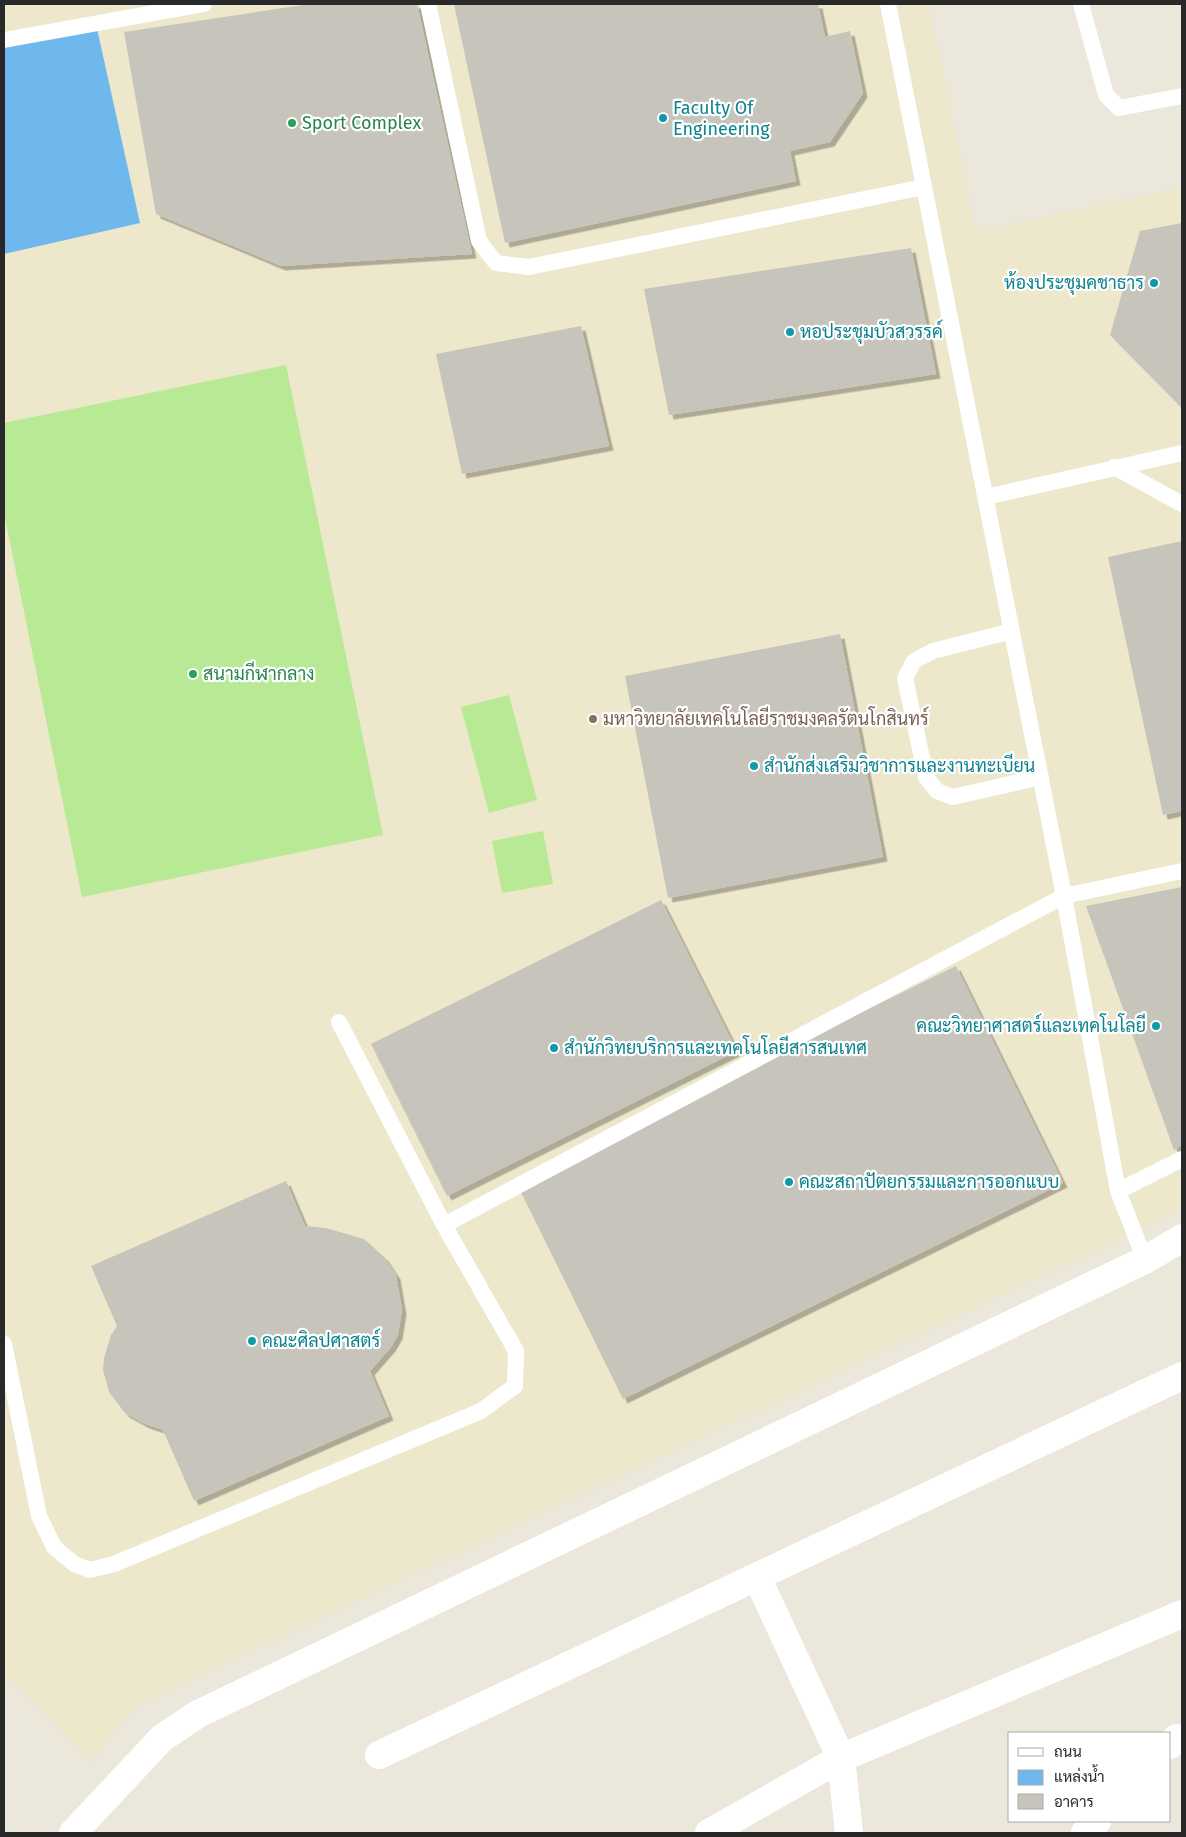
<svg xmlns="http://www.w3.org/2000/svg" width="1186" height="1837" viewBox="0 0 1186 1837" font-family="'Fira Sans',Sarabun,sans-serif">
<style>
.education{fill:#ede7cb}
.pitch{fill:#b8e994}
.water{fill:#6fb8ed}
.building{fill:#c7c4bb;filter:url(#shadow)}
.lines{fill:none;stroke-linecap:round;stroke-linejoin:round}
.service{stroke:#fff;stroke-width:16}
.minor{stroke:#fff;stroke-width:28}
.culture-dot{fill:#0f9aa8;stroke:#fff;stroke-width:2}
.leisure-dot{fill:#2e9e5b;stroke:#fff;stroke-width:2}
.education-dot{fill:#8d6e63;stroke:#fff;stroke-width:2}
.labels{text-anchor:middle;stroke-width:4.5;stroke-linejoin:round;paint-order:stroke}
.culture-label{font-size:18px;fill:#0d838f;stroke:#fff;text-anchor:start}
.leisure-label{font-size:18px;fill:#27864d;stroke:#fff;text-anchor:start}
.education-label{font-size:18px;fill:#785e54;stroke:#fff;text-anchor:start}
</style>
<defs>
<filter id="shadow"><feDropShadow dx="4.5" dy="4.5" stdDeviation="0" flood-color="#0004"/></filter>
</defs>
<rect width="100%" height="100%" fill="#ece7db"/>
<path class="education" d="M4 4H929L975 232 1182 188V1205L1155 1222 141 1703 89 1761 4 1674Z"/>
<path class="pitch" d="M286 365 383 835 82 897 4 513V423Z
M509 695 537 800 489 813 461 707Z
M543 831 553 884 502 893 492 841Z"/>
<path class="water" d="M96 24 140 223 4 254V45Z"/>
<path class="building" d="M310 4H417L472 254 281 266 156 214 124 32Z
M454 4H818L825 37 850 31 863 93 830 142 790 151 796 181 505 243Z
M1182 223V408L1110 335 1140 231Z
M911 248 936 374 669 415 644 289Z
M581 326 609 446 462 474 436 354Z
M1182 541V811L1163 815 1108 557Z
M840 634 883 857 668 898 625 676Z
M1182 887V1145L1174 1150 1086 906Z
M661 900 737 1051 447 1196 371 1044Z
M956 966 1063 1183 623 1399 516 1182Z
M286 1181 305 1226 326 1228 364 1239 384 1257 396 1275 402 1310 398 1335 391 1347 370 1371 389 1416 194 1501 163 1430 145 1424 125 1413 109 1392 103 1370 104 1358 111 1335 117 1326 91 1266Z"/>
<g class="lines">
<path class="service" d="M428 4 479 241 496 263 529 267 924 187
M888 4 1064 896 1118 1191 1145 1260
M1081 4 1106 95 1119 108 1182 96
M4 40 204 4
M1114 467 1182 504
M986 497 1182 453
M1012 631 933 651 914 661 905 678 926 777 937 791 953 797 1041 777
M1118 1191 1182 1159
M444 1225 1064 896 1182 871
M4 1344 39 1516 54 1547 74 1564 90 1570 114 1564 481 1411 515 1386 516 1351 444 1225 339 1022"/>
<path class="minor" d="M757 1577 841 1758 849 1833
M1170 1745 1177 1738
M379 1755 1182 1376
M73 1833 162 1738 198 1714 1145 1260 1182 1238
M709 1833 841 1758 1182 1614
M1085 1833 1097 1821"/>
</g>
<g class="culture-dot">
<circle cx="663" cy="118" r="5"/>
<circle cx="1154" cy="283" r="5"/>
<circle cx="790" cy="332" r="5"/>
<circle cx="754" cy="766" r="5"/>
<circle cx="1156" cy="1026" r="5"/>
<circle cx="554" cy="1048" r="5"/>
<circle cx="789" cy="1182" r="5"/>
<circle cx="252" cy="1341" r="5"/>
</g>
<g class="leisure-dot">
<circle cx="292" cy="123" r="5"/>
<circle cx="193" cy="674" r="5"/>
</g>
<circle class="education-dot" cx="593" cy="719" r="5"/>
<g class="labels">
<g class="culture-label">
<text x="673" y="114">Faculty Of<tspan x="673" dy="21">Engineering</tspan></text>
<text x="1144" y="289" text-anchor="end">ห้องประชุมคชาธาร</text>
<text x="800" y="338">หอประชุมบัวสวรรค์</text>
<text x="764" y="772">สำนักส่งเสริมวิชาการและงานทะเบียน</text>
<text x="1146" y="1032" text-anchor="end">คณะวิทยาศาสตร์และเทคโนโลยี</text>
<text x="564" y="1054">สำนักวิทยบริการและเทคโนโลยีสารสนเทศ</text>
<text x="799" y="1188">คณะสถาปัตยกรรมและการออกแบบ</text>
<text x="262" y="1347">คณะศิลปศาสตร์</text>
</g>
<g class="leisure-label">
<text x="302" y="129">Sport Complex</text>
<text x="203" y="680">สนามกีฬากลาง</text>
</g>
<g class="education-label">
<text x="603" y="725">มหาวิทยาลัยเทคโนโลยีราชมงคลรัตนโกสินทร์</text>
</g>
</g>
<rect width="1186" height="1837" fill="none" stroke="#292929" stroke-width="10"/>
<rect x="1008" y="1732" width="162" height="90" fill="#ffffff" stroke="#a9a9a9"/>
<rect x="1018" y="1748" width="25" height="8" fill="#ffffff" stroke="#a9a9a9"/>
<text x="1054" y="1757" font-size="15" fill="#292929">ถนน</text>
<rect x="1018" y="1770" width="25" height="15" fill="#6fb8ed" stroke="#a9a9a9"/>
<text x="1054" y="1782" font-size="15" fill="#292929">แหล่งน้ำ</text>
<rect x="1018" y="1794" width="25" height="15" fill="#c7c4bb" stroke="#a9a9a9"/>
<text x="1054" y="1807" font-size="15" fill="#292929">อาคาร</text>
</svg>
